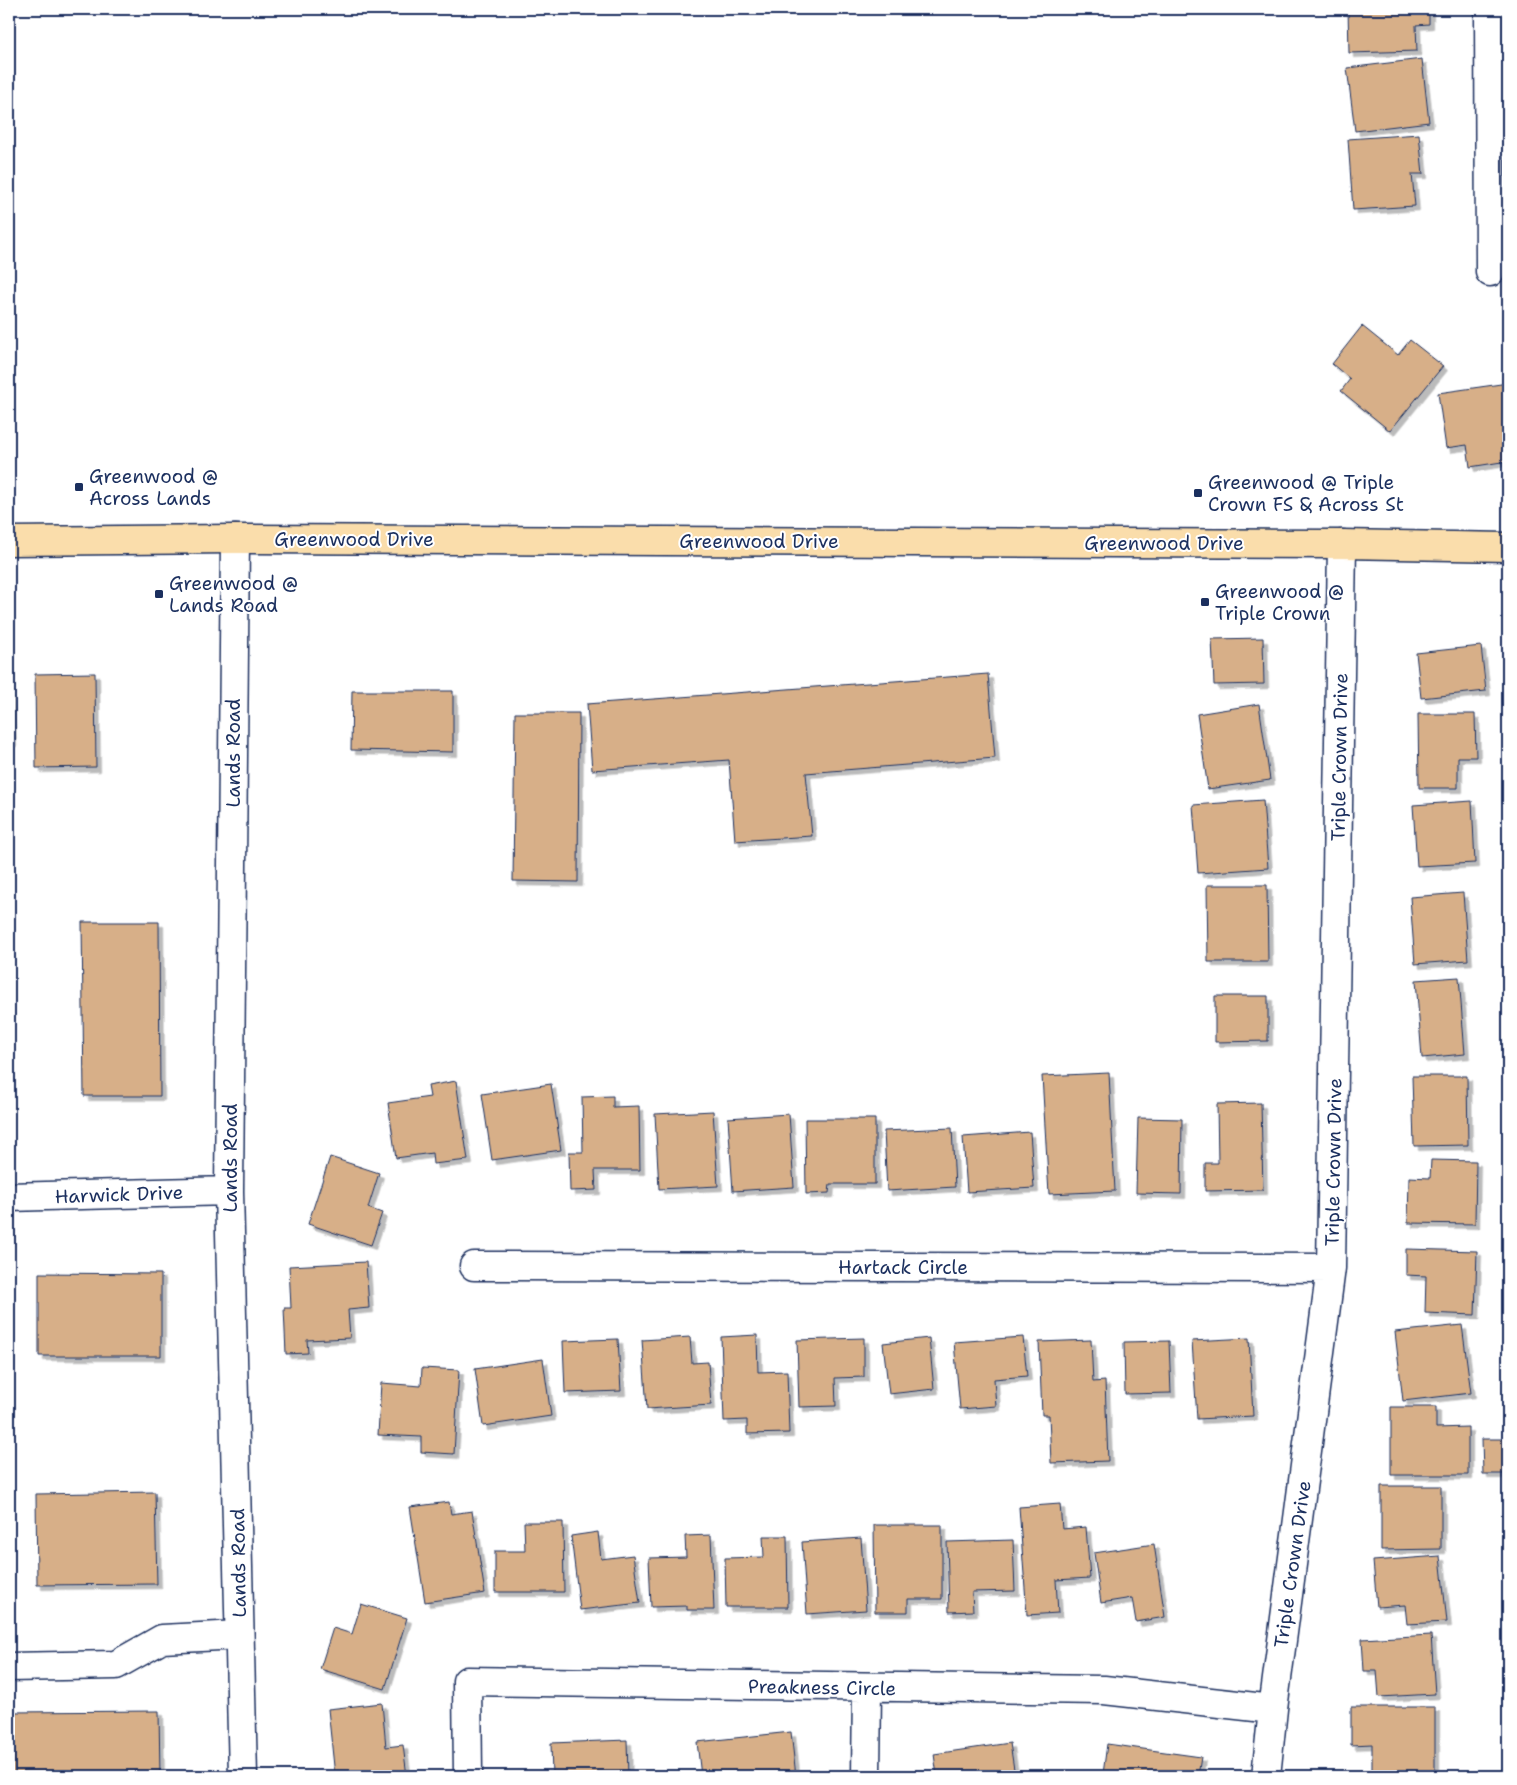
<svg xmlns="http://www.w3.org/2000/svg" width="1517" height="1785" viewBox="0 0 1517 1785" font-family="'Shantell Sans',sans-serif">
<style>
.building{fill:#d7af88;stroke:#1b2f5e;filter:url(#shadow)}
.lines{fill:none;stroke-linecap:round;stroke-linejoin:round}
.minor-casing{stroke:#1b2f5e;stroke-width:31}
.major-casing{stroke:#1b2f5e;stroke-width:31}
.minor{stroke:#fff;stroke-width:28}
.major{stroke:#faddab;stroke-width:28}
.poi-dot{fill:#1b2f5e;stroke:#fff;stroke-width:2}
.labels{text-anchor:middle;stroke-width:4;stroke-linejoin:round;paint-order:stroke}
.poi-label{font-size:19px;fill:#1b2f5e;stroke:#fff;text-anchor:start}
.street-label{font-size:19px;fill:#1b2f5e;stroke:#fff}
</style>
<defs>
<filter id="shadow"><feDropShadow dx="4.5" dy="4.5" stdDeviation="0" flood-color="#0004"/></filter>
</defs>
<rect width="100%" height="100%" fill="#fff"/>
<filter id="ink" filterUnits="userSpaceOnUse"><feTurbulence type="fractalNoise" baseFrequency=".02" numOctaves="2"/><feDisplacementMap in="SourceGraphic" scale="10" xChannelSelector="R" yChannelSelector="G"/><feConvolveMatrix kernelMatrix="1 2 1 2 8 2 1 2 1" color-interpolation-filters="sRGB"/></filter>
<g filter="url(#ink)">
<path class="building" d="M1348 9H1429V24L1416 25 1417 51 1349 53Z
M1422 59 1429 122 1355 131 1347 68Z
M1419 134 1423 174H1412L1415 206 1353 210 1348 139Z
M1362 326 1398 355 1410 340 1443 366 1390 431 1341 391 1350 379 1332 364Z
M1508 383V461L1470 467 1467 445 1446 448 1438 393Z
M1263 638 1264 684 1214 685 1212 639Z
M1481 646 1486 691 1421 698 1416 653Z
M95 673 96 767 36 768 35 674Z
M988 674 995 758 806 773 812 836 735 841 729 760 592 770 587 704Z
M9 688 12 742H9Z
M352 691H453V752L351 750Z
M1259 704 1270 780 1208 789 1197 714Z
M515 713H579L578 882 513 881Z
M1418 714H1475L1476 757H1458V788H1419Z
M1263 800 1268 868 1198 873 1193 805Z
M1472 801 1475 863 1417 866 1413 805Z
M1207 885H1267L1268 962H1208Z
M1463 893 1468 960 1415 964 1410 897Z
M82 922H159L160 1096H84Z
M1459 977 1465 1054 1422 1058 1416 980Z
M1215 996H1268V1041L1215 1042Z
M1109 1073 1115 1191 1049 1194 1042 1076Z
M1412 1076H1467L1468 1145 1414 1146Z
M456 1081 468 1160 433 1164 432 1153 396 1158 388 1103 430 1097 428 1086Z
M551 1084 561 1150 492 1160 482 1094Z
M613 1096V1107L639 1106 640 1170H595L596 1190 570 1191 569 1152H583L582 1097Z
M1261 1103 1263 1190 1205 1191V1163H1218L1217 1104Z
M713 1111 718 1186 659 1189 655 1114Z
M789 1114 794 1187 733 1191 728 1118Z
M1138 1118 1182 1119 1181 1194 1136 1193Z
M805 1119H875V1184H830L829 1193 806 1194Z
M952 1128 955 1187 887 1191 884 1131Z
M1030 1132 1034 1188 967 1192 963 1137Z
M330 1157 379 1173 368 1208 382 1213 371 1245 308 1224Z
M1431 1160 1476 1161 1475 1224 1408 1223 1409 1177 1430 1178Z
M1406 1249 1477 1251 1475 1315 1425 1313 1426 1276 1406 1275Z
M366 1262 369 1308 348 1310 350 1338 307 1340 308 1353 286 1354 284 1308H291L289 1266Z
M39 1273 161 1274V1356H39Z
M1462 1325 1471 1393 1403 1401 1395 1332Z
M757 1335 758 1372 787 1371 789 1433 747 1434V1420L724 1421 721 1337Z
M690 1337 692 1363 708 1362 711 1405 647 1409 642 1340Z
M1023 1337 1027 1376 994 1379 996 1406 960 1409 954 1342Z
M864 1338V1377L835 1378 836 1406 799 1407 797 1340Z
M929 1338 934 1389 889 1394 883 1343Z
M1249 1338 1253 1416 1197 1419 1192 1341Z
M618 1339 621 1391 565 1393 563 1341Z
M1091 1340 1093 1382 1105 1381 1108 1461 1051 1463 1049 1415H1042L1039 1342Z
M1169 1341 1171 1393 1125 1394 1124 1342Z
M543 1359 551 1416 483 1426 475 1369Z
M422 1368 459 1370 454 1454 421 1452V1437L378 1435 381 1383 421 1386Z
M1391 1407H1436V1428L1468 1427V1475H1391Z
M1482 1439H1508V1474H1483Z
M1381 1486H1441V1549L1381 1550Z
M155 1492 157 1584 37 1585 36 1494Z
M449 1502 451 1514 472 1511 485 1593 425 1602 410 1507Z
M1060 1504 1062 1529 1086 1527 1090 1578 1056 1580 1058 1613 1027 1615 1019 1507Z
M524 1522H563L564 1592H495V1551H525Z
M874 1525H942V1599H908V1612H875Z
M598 1532 601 1559 633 1555 640 1603 580 1610 571 1536Z
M711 1535 714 1610H687V1606L651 1607 649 1558 686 1557 685 1536Z
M763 1536H787L788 1607H726L725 1558 764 1557Z
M861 1538 866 1610 807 1614 802 1542Z
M1013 1540 1015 1591 972 1592 973 1611 949 1612 947 1542Z
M1154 1544 1165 1617 1136 1622 1132 1598 1101 1603 1094 1553Z
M1440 1556 1447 1622 1407 1624 1405 1605 1377 1607 1373 1561Z
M361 1604 407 1618 385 1689 320 1669 333 1628 352 1634Z
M1431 1635 1435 1694 1379 1697 1377 1671H1364L1362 1639Z
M382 1703 386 1747 403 1745 407 1776H335L328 1709Z
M1351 1707H1435V1773L1372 1772V1744L1351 1745Z
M159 1711 160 1776H9V1712Z
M791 1732 796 1776H701L697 1742Z
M627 1740 628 1776H552L551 1743Z
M1010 1743 1015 1776H937L934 1754Z
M1107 1744 1201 1757 1198 1776H1121L1103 1774Z"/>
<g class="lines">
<g class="minor-casing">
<path id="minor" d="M1489 9 1490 272
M235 539 229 1191 243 1776
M9 1197 229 1191
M474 1266 1331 1268
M9 1667 116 1665 162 1639 239 1635
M468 1776 467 1681 1104 1690 1273 1709
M866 1776 867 1688
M1266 1776 1273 1709 1331 1268 1342 544"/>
</g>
<g class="major-casing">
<path id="major" d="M9 541 235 539 1342 544 1508 547"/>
</g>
<use href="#minor" class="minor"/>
<use href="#major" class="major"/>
</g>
</g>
<g class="poi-dot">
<rect x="74" y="482" width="10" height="10" rx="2.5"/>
<rect x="1193" y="488" width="10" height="10" rx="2.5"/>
<rect x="154" y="589" width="10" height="10" rx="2.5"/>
<rect x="1200" y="597" width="10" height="10" rx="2.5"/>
</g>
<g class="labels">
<g class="poi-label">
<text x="89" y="483">Greenwood @<tspan x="89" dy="22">Across Lands</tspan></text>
<text x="1208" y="489">Greenwood @ Triple<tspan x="1208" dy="22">Crown FS &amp; Across St</tspan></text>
<text x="169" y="590">Greenwood @<tspan x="169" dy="22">Lands Road</tspan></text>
<text x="1215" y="598">Greenwood @<tspan x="1215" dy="22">Triple Crown</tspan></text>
</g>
<g class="street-label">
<text x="354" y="546">Greenwood Drive</text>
<text x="759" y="548">Greenwood Drive</text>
<text x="1164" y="550">Greenwood Drive</text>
<text transform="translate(233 753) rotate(-90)" y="7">Lands Road</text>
<text transform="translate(1339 757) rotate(-89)" y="7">Triple Crown Drive</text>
<text transform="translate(230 1158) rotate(-90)" y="7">Lands Road</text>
<text transform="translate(1333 1162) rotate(-89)" y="7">Triple Crown Drive</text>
<text transform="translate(119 1194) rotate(-2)" y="7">Harwick Drive</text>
<text x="903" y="1274">Hartack Circle</text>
<text transform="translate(238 1563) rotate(-91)" y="7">Lands Road</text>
<text transform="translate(1292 1564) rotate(-82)" y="7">Triple Crown Drive</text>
<text transform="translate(822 1687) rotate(1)" y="7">Preakness Circle</text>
</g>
</g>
<rect width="1517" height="1785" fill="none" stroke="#fff" stroke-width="30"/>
<rect x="15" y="15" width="1487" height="1755" fill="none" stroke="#1b2f5e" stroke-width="2" filter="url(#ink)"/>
</svg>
